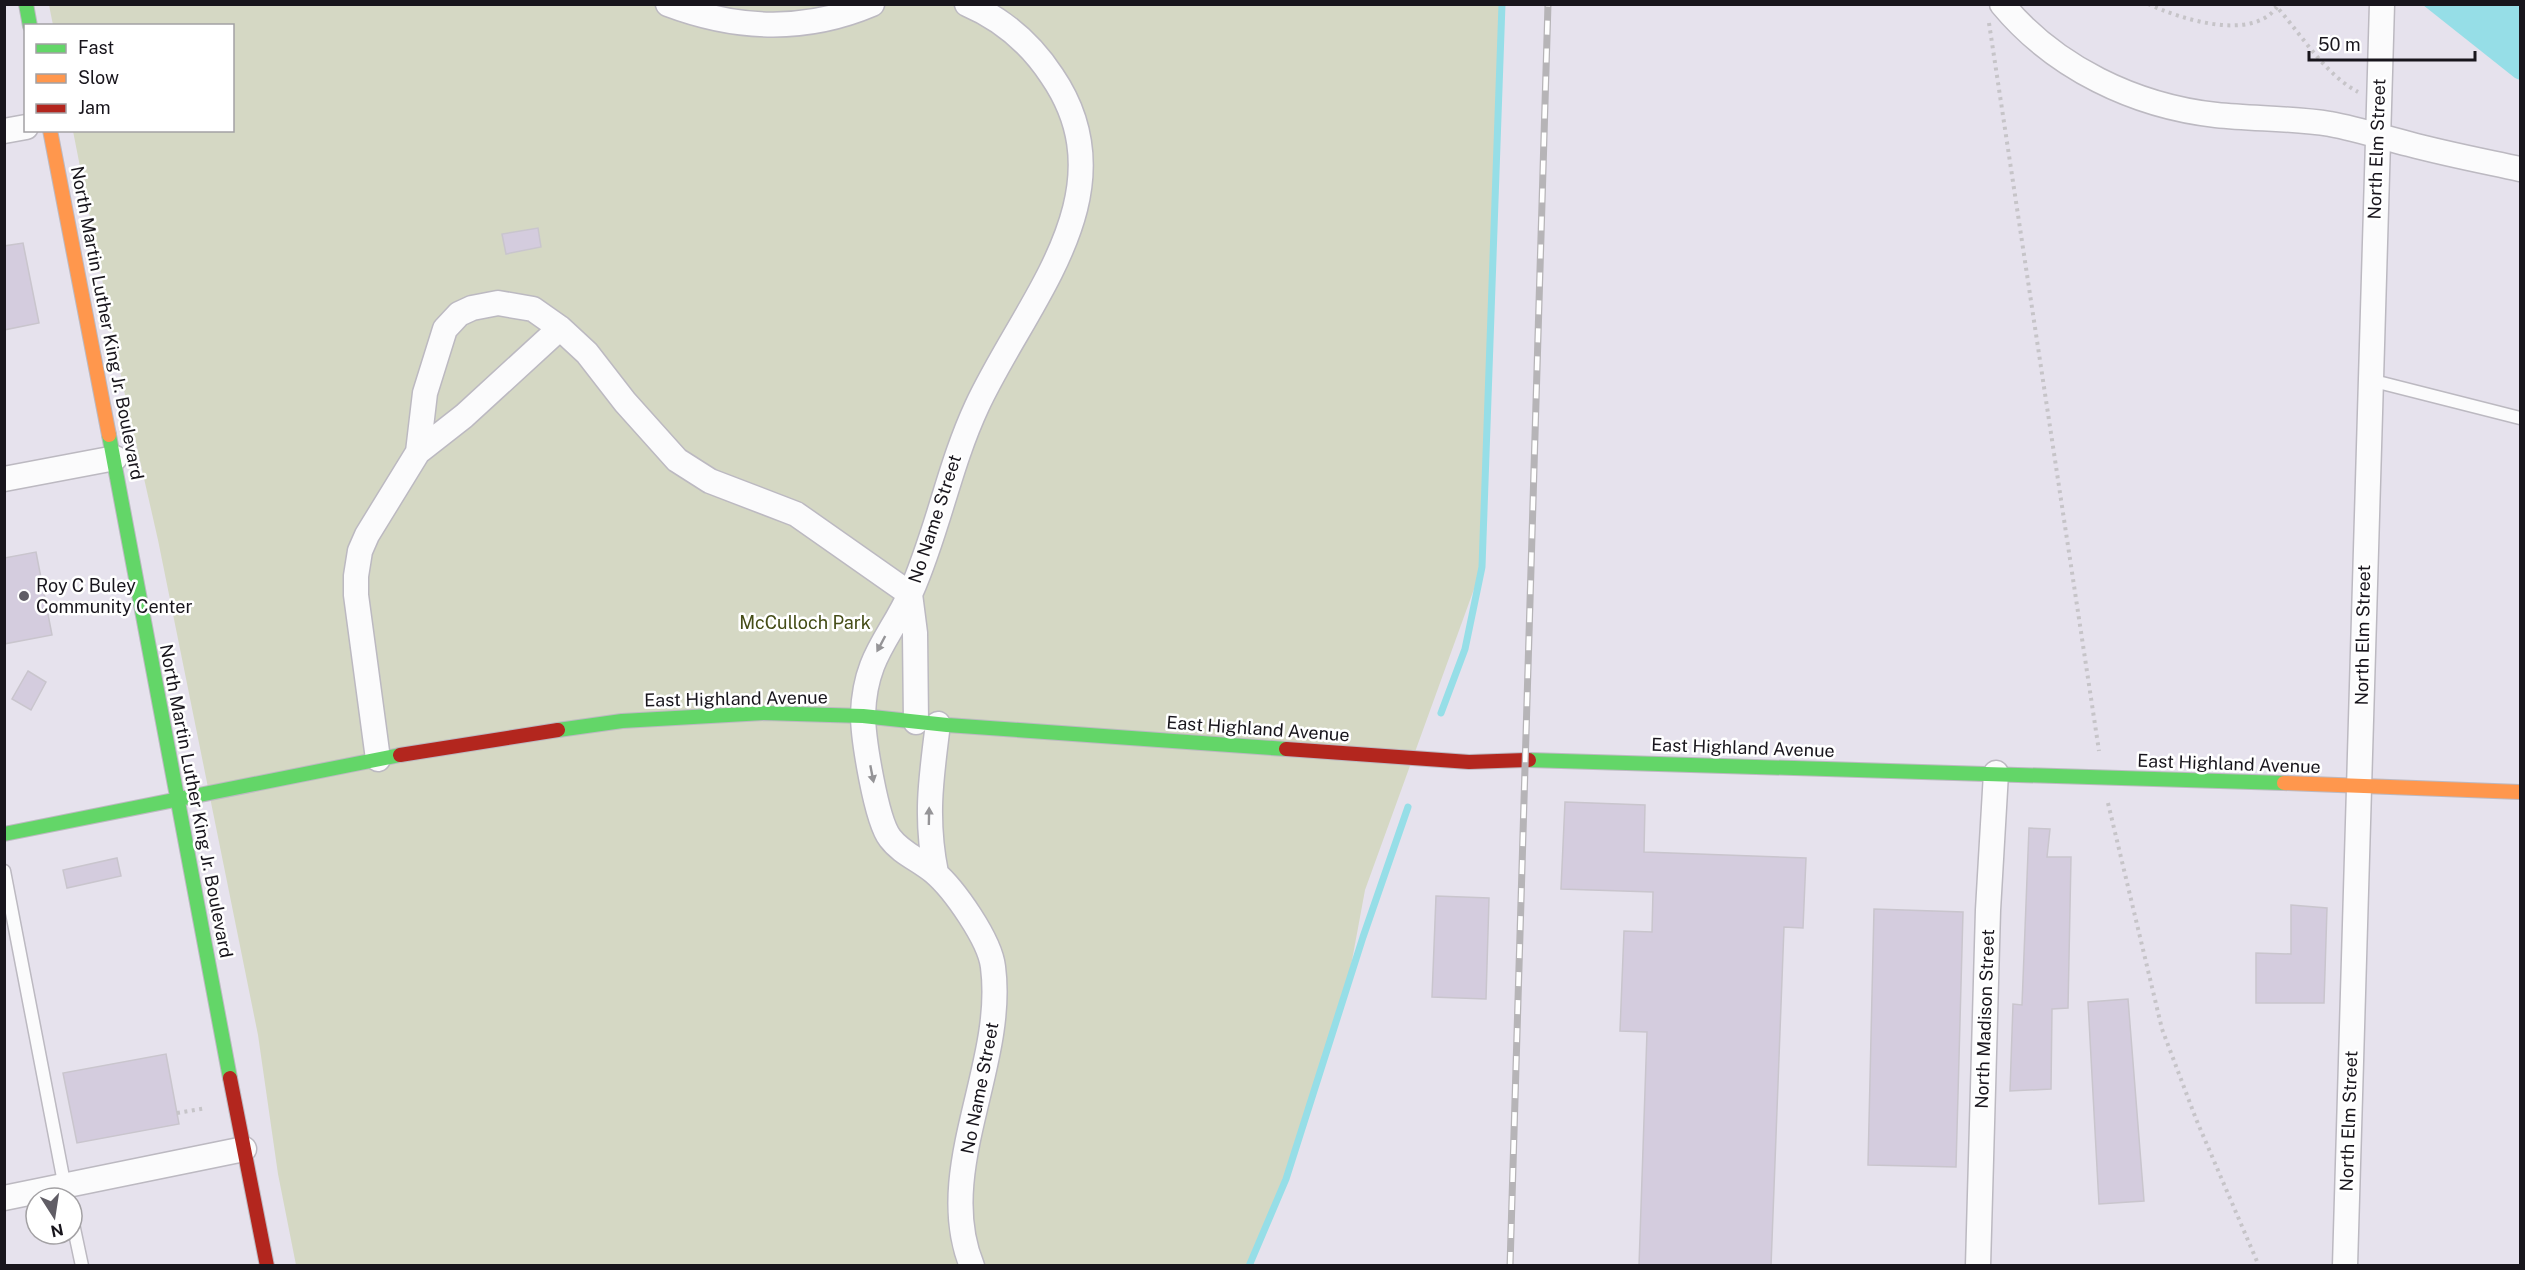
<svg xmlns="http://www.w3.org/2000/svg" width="2525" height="1270" viewBox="0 0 2525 1270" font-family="'Public Sans',sans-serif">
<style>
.green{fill:#d5d8c4}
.water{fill:#96dee7}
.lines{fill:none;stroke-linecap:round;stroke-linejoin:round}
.stream{stroke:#96dee7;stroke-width:7}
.building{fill:#d4ccde;stroke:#c9c5cd;stroke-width:1.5}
.lane-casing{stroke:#bcb9c1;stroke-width:15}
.street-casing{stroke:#bcb9c1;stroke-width:27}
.fast-casing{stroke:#bcb9c1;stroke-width:16}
.slow-casing{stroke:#bcb9c1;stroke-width:16}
.jam-casing{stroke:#bcb9c1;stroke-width:16}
.path{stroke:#c6c4c8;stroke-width:4;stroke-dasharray:3 4.5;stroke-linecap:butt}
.lane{stroke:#fbfbfc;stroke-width:12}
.street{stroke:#fbfbfc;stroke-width:24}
.fast{stroke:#63d668;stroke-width:14}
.slow{stroke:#ff974d;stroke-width:14}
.jam{stroke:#b3261e;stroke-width:14}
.rail-casing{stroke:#b6b4b7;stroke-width:7}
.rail{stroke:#fff;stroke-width:4.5;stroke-dasharray:14;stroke-linecap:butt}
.oneway{fill:#959497}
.poi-dot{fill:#605d65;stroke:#fff;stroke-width:2}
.labels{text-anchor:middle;stroke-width:5;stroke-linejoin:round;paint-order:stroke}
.street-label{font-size:18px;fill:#18151c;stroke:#fff}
.poi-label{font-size:18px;fill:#18151c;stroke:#fff;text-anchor:start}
.park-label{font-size:18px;fill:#454d17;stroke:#fff}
</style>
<rect width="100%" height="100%" fill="#e6e2ed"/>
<path class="green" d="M49 5H1503L1482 567 1365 890 1348 982 1293 1159 1252 1265H296L278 1174 258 1035 158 540 123 386 73 131 232 130V26L53 25Z"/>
<path class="water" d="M2423 5H2520V80L2515 78Z"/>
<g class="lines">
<path class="stream" d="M1441 713 1465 649 1482 567 1502 4
M1249 1266 1286 1179 1363 937 1408 807"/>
</g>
<path class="building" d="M538 228 541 247 506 254 502 234Z
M23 243 39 323 4 330V246Z
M36 552 52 635 4 644V558Z
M28 671 46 682 31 710 12 699Z
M1565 802 1645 805 1644 852 1806 858 1803 928 1784 927 1771 1266H1639L1647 1032 1620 1031 1624 931 1652 932 1653 892 1561 889Z
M2029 828 2050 829 2047 857H2071L2068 1008 2052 1009 2051 1089 2010 1091 2013 1004 2022 1005Z
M117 858 121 876 67 888 63 870Z
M1436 896 1489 898 1486 999 1432 997Z
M2291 905 2327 908 2324 1003H2256V953L2291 954Z
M1874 909 1963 912 1956 1167 1868 1165Z
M2128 999 2144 1201 2099 1204 2088 1002Z
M166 1054 179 1124 77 1143 63 1073Z"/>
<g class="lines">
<g class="lane-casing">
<path id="lane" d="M2370 380 2520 418
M4 871 67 1198
M72 1219 82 1266"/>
</g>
<g class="street-casing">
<path id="street" d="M668 4C737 30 804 33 872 4
M967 4C1002 19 1031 44 1052 76 1132 193 1025 302 977 406 949 466 938 531 911 592 890 639 865 656 863 714 863 738 876 820 890 838 901 853 920 860 934 872 954 889 990 940 993 967 1006 1065 933 1172 972 1266
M2002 4C2055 68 2135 106 2216 115 2254 119 2292 118 2330 124 2357 129 2382 137 2409 144 2446 154 2483 161 2520 169
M4 131 26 127
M418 452 464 416 560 328
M4 479 115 458
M378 759 356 595V576L360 551 367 535 418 452 425 393 445 329 459 314 472 308 498 303 533 309 560 328 587 353 625 402 677 460 710 481 796 514 910 594 915 633 916 722
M936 873C925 819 931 778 938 724
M4 1198 244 1149
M1978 1266 1988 910 1996 773
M2345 1266 2382 4"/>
</g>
<g class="fast-casing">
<path id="fast" d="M26 4 30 26
M109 435 230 1078
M558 730 622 721 764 713 863 716 947 725 1286 749
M1529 760 2284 783
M4 834 400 755"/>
</g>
<g class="slow-casing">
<path id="slow" d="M50 130 109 435
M2284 783 2520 792"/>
</g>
<g class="jam-casing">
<path id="jam" d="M1286 749 1469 762 1529 760
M400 755 558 730
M230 1078 267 1266"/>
</g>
<path class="path" d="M2148 4C2181 19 2251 42 2277 7
M2274 4C2301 33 2323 73 2358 92
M1989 23 2099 751
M2108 803 2162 1029 2196 1119 2259 1266
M177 1113 206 1108"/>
<use href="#lane" class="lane"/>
<use href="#street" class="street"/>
<use href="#fast" class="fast"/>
<use href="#slow" class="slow"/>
<use href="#jam" class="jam"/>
<g class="rail-casing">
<path id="rail" d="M1510 1266 1548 4"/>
</g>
<use href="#rail" class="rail"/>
</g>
<defs><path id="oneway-solid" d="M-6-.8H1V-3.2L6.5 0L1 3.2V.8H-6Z" transform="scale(1.5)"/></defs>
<g class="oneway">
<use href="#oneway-solid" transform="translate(881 644) rotate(118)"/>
<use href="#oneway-solid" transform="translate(872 774) rotate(79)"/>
<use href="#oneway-solid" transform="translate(929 816) rotate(-89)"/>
</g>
<circle class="poi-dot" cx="24" cy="596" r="6"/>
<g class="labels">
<g class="street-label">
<text transform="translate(2377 149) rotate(-88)" y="6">North Elm Street</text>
<text transform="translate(107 323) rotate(79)" y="6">North Martin Luther King Jr. Boulevard</text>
<text transform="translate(935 519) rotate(-72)" y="6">No Name Street</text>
<text transform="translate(2363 635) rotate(-89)" y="6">North Elm Street</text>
<text transform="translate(736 699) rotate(-1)" y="6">East Highland Avenue</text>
<text transform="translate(1258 729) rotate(4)" y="6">East Highland Avenue</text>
<text transform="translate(1743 748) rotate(2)" y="6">East Highland Avenue</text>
<text transform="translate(2229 764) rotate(2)" y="6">East Highland Avenue</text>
<text transform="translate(196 801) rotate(79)" y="6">North Martin Luther King Jr. Boulevard</text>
<text transform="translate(1985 1019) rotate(-88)" y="6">North Madison Street</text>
<text transform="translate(980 1088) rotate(-79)" y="6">No Name Street</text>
<text transform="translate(2349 1121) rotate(-88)" y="6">North Elm Street</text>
</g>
<g class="poi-label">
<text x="36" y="592">Roy C Buley<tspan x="36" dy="21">Community Center</tspan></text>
</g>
<g class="park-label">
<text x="805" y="629">McCulloch Park</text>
</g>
</g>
<rect width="2525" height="1270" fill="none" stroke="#18151c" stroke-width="12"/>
<rect x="24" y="24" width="210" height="108" fill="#ffffff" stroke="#a3a1a4" stroke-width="1.5"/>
<rect x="36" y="44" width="30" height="9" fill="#63d668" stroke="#a3a1a4" stroke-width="1.5"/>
<text x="78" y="54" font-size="18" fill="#18151c">Fast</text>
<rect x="36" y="74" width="30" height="9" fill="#ff974d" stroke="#a3a1a4" stroke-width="1.5"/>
<text x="78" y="84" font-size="18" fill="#18151c">Slow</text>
<rect x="36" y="104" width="30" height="9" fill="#b3261e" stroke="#a3a1a4" stroke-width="1.5"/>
<text x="78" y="114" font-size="18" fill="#18151c">Jam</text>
<g transform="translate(54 1216) rotate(168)"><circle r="28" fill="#ffffff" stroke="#a3a1a4" stroke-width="1.5"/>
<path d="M0-4.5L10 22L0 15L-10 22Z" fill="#605d65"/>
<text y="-9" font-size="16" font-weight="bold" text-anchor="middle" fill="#18151c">N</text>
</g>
<path d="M2309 51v9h166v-9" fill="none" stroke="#18151c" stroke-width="3"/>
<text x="2318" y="51" font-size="18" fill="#18151c" stroke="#ffffff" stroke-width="4.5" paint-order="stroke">50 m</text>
</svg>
